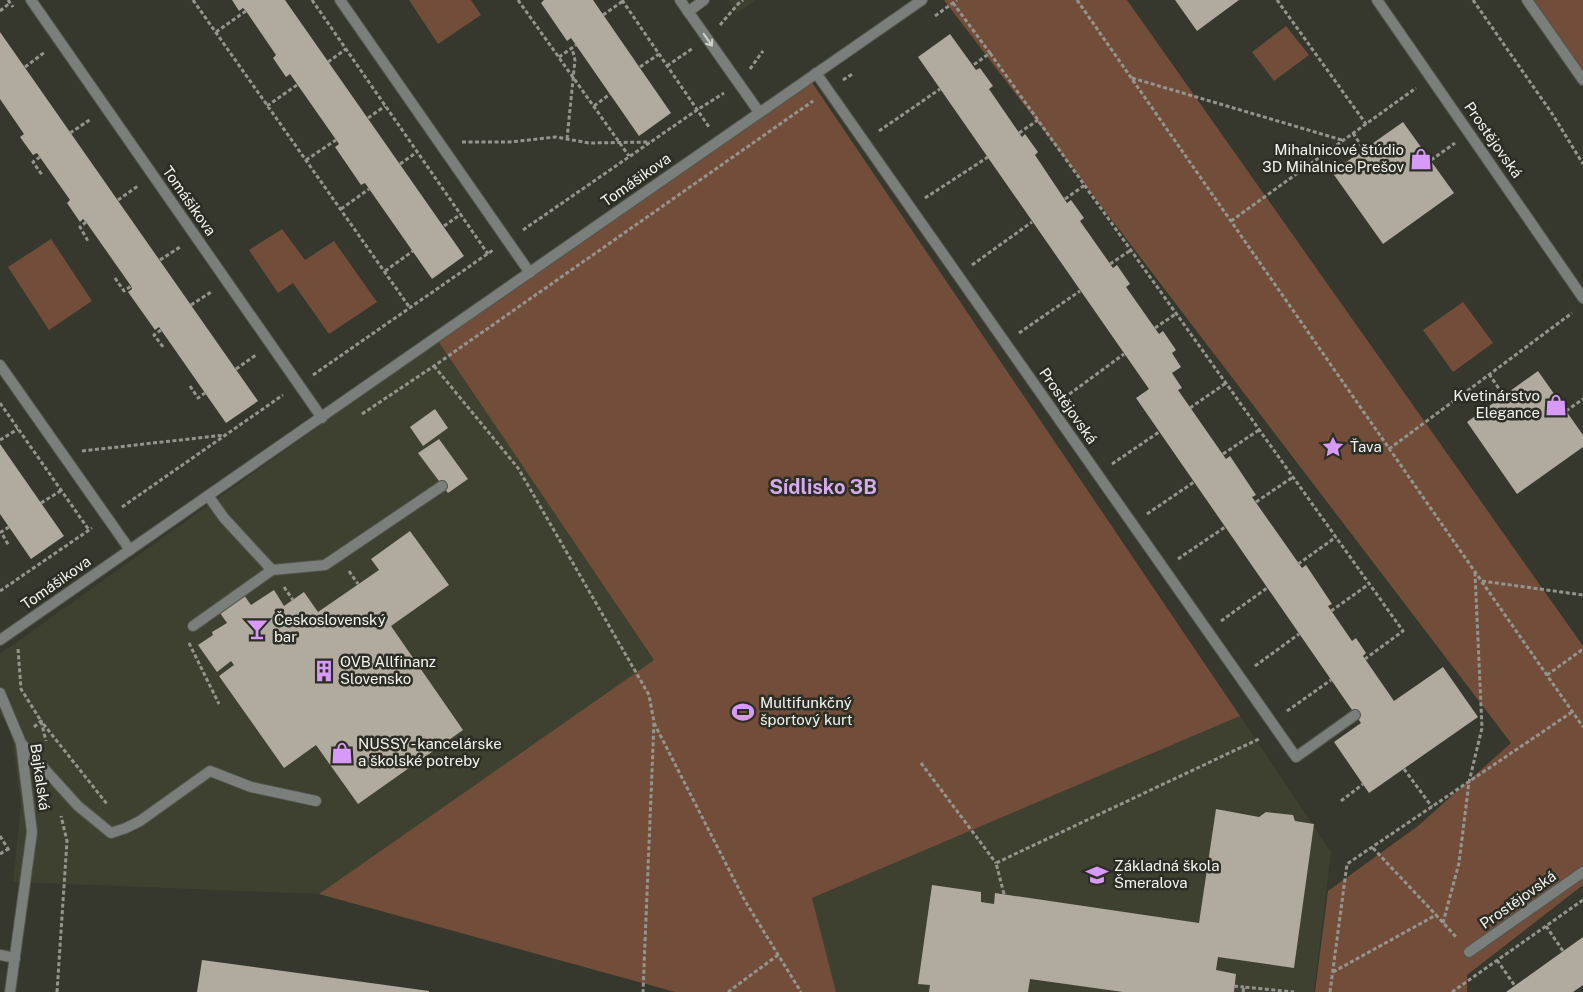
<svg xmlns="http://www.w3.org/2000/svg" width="1583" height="992" viewBox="0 0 1583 992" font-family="'Public Sans',sans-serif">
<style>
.built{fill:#3e4130}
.green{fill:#724e3a}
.building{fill:#b0aa9f}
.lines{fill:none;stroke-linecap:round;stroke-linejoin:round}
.service-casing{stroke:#54554c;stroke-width:12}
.minor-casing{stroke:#54554c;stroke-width:12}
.tertiary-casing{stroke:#54554c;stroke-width:12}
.path{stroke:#94958d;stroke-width:3;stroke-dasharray:4 2.5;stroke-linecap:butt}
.service{stroke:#7a7f7b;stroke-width:10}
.minor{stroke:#7a7f7b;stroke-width:10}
.tertiary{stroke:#7a7f7b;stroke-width:10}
.oneway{stroke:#cfd2cc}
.labels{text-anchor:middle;stroke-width:5;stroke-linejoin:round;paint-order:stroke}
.street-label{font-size:15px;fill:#f4f5ef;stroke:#2c2d24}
.poi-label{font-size:15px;fill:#f4f5ef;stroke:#2c2d24;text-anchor:start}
.district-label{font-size:20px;font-weight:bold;fill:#d5abec;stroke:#2c2d24}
</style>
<rect width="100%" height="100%" fill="#36372d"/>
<path class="built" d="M728 0H756L737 13Z
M438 341 654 660 319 894 13 882 21 805 11 729 0 715V654Z
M1240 716 1331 852 1314 992H836L812 898Z"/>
<path class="green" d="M409 0H471L481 15 438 44Z
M944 0H1127L1583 646V885L1467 975V992H1315L1328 891 1418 826 1511 743Z
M1529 0H1583V74Z
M1286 26 1309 55 1274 81 1252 52Z
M809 78 1240 716 812 898 836 992H675L319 894 654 660 438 341Z
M282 229 305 260 334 241 377 302 329 334 293 283 278 293 249 250Z
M51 239 92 301 49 330 8 267Z
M1463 302 1493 343 1453 372 1423 330Z"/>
<path class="building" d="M232 0H285L464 256 432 279 365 183 361 185 335 147 339 144 290 74 286 77 273 58 276 55 246 11 243 8 239 11Z
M544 0H593L671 113 639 136 571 38 567 41 541 3Z
M1175 0H1239L1197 31Z
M0 32 258 401 226 423 159 327 155 330 128 292 132 289 131 286 86 222 83 219 80 222 67 203 70 200 37 153 33 155 20 137 24 134 0 99Z
M950 34 976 70 980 68 993 86 989 89 1022 137 1025 134 1038 152 1035 155 1067 203 1071 200 1084 218 1080 221 1113 268 1117 265 1130 284 1126 287 1159 334 1163 331 1176 350 1172 353 1181 367 1172 373 1182 388 1178 390 1226 459 1230 456 1256 495 1252 497 1302 568 1306 565 1332 604 1328 606 1352 641 1356 638 1366 653 1363 656 1394 701 1443 667 1478 717 1369 793 1334 742 1361 723 1136 398 1149 389 918 57Z
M1403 122 1454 193 1383 244 1332 172Z
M1538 371 1583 435V447L1517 494 1467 422Z
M435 409 448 428 423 446 410 427Z
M439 439 468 479 448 493 418 453Z
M0 444 64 536 31 559 0 514Z
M410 531 449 585 391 626 463 730 358 804 316 745 284 768 219 676 234 665 231 661 217 672 198 645 213 635 212 632 227 623 220 613 244 595 251 605 274 590 284 606 304 592 318 612 379 570 371 559Z
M1216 809 1259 817 1266 812 1293 815 1295 821 1314 824 1294 968 1218 957 1216 970 1236 974 1234 992H1123L1030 979 1028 992H929L930 985 918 984 932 885 981 892V902L994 904 995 893 1199 923Z
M1583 937V985L1573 992H1506Z
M202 960 429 991V992H197Z"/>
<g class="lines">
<g class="service-casing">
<path id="service" d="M31 0 322 418
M340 0 530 273
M1377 0 1583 298
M688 12 704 0
M816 73 1296 757 1355 715
M0 365 130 550
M209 497 224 518 272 570 325 565 442 486
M193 626 272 570
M21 743 78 806 111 833 126 828 140 821 210 771 251 787 316 801
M1469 952 1583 872
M0 955 15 958"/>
</g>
<g class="minor-casing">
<path id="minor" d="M680 0 759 112
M0 640 922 0
M0 693 21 743 32 832 10 992"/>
</g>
<g class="tertiary-casing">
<path id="tertiary" d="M1527 0 1583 80"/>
</g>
<path class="path" d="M8 0 13 7
M193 0 410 308
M312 0 488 254
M518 0 629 156
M622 0 709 127
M1077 0 1583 727
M1277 0 1366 124
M1473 0 1553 115 1583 164
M953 3 990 53 972 66
M0 11 10 3
M603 15 623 1
M935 16 957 0
M720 25 738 4 743 0
M216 32 246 11
M990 53 1403 631 1365 659
M559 57 576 45
M328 62 346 49
M667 66 693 48
M25 67 45 52
M640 67 659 54
M750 69 763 51
M1132 78 1342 140
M843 80 854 73
M267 106 297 85
M594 106 610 94
M368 118 385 106
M879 131 940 89
M70 133 91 119
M1019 133 1038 120
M1353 133 1364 150
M567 139 575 60 572 48
M462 142H510L556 137 589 143 650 142
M40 157 33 162 42 175
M306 160 336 140
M1431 160 1455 143
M400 164 417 152
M925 198 988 157
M1065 199 1085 185
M118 200 138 186
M341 209 369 189
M1231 221 1416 88
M86 222 80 227 88 241
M444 226 461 214
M523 230 697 110 724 93
M160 260 180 247
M1110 264 1131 250
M972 265 1032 222
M385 271 413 251
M115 278 124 291 131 286
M191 305 211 292
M1155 328 1177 313
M161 330 154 335 164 348
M1019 333 1080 291
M434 366 518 468 649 695 654 722 643 992
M236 369 256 355
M1489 374 1504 396
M313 375 493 250
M190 386 198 398 205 393
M1064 398 1124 354
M0 403 89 530
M1190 408 1226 383
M1566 411 1583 399
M362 414 434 366 813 101
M0 440 18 429
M1389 449 1572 313
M82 451 225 435
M1223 454 1259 430
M1112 464 1159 432
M1256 502 1293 477
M41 503 62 490
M122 507 283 395
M1147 514 1194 482
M9 527 1 532 9 546
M1178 559 1225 527
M1298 564 1336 537
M349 571 358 584
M1482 581 1583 595
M284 587 293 600
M0 591 92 528
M1331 611 1369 584
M1221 621 1267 588
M189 643 219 704
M18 649 21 689 41 721 46 741
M1255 666 1299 634
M1547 675 1583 649
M1287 711 1331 680
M654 723 745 901 801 992
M34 727 41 721 107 804
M921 763 996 863
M1404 769 1432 807
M1341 801 1363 784
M0 836 10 852
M1373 848 1436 915
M0 854 8 849
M1004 894 996 863 1261 738
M1443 923 1459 863 1469 782 1482 728 1475 573
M1546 926 1563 951
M1497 960 1515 986
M1333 972 1436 915 1457 938
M1234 986 1244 987
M57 992 67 841 61 816
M728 992 778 955
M1243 992 1244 987 1294 992
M1330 992 1347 864 1572 712
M1452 992 1583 900"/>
<use href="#service" class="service"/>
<use href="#minor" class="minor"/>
<use href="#tertiary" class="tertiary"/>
</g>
<defs><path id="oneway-shaft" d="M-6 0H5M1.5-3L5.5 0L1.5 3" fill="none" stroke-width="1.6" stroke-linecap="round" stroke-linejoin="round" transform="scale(1.25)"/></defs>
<use class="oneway" href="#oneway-shaft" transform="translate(708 40) rotate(55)"/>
<defs>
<g id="shop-bare" transform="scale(1.725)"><path d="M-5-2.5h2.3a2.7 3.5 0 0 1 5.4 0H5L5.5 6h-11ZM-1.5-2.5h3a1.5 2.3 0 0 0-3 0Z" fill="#d89af8" stroke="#2c2d24" stroke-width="2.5" paint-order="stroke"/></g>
<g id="sight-bare" transform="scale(1.725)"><path d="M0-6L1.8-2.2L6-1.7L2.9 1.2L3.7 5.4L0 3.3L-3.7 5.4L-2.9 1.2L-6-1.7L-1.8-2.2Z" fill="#d89af8" stroke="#2c2d24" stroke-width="2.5" paint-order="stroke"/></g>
<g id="bar-bare" transform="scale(1.725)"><path d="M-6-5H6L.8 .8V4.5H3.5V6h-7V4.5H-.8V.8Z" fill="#d89af8" stroke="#2c2d24" stroke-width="2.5" paint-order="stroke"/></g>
<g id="building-bare" transform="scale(1.725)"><path d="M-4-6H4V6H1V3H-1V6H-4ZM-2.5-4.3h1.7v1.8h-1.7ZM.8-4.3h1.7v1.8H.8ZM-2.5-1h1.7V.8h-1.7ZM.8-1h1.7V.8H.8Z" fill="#d89af8" stroke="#2c2d24" stroke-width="2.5" paint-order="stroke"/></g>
<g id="stadium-bare" transform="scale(1.725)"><path d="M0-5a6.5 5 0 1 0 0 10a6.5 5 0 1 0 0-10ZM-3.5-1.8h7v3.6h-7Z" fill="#d89af8" stroke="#2c2d24" stroke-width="2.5" paint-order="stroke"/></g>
<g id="school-bare" transform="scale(1.725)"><path d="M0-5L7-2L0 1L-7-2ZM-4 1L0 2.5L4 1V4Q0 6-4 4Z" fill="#d89af8" stroke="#2c2d24" stroke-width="2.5" paint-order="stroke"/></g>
</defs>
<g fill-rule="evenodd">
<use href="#shop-bare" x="1421" y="159"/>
<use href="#shop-bare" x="1556" y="405"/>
<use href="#sight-bare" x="1333" y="447"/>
<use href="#bar-bare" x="257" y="629"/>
<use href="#building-bare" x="324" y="671"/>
<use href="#stadium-bare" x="743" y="712"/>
<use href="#shop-bare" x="342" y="753"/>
<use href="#school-bare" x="1097" y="875"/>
</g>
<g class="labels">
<g class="street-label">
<text transform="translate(1493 140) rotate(55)" y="5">Prostějovská</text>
<text transform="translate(636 180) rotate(-35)" y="5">Tomášikova</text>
<text transform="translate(189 201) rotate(55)" y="5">Tomášikova</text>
<text transform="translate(1068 406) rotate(55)" y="5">Prostějovská</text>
<text transform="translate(56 583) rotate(-35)" y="5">Tomášikova</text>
<text transform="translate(40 777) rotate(82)" y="5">Bajkalská</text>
<text transform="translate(1518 900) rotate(-35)" y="5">Prostějovská</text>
</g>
<g class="poi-label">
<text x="1404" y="155" text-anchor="end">Mihalnicové štúdio<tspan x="1404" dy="17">3D Mihalnice Prešov</tspan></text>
<text x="1540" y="401" text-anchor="end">Kvetinárstvo<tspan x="1540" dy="17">Elegance</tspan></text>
<text x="1350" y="452">Ťava</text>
<text x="274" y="625">Československý<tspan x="274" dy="17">bar</tspan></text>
<text x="340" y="667">OVB Allfinanz<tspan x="340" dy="17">Slovensko</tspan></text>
<text x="760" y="708">Multifunkčný<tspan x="760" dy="17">športový kurt</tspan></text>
<text x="358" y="749">NUSSY - kancelárske<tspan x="358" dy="17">a školské potreby</tspan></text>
<text x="1114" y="871">Základná škola<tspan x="1114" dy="17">Šmeralova</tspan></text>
</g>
<g class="district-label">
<text x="823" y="494">Sídlisko 3B</text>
</g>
</g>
</svg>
